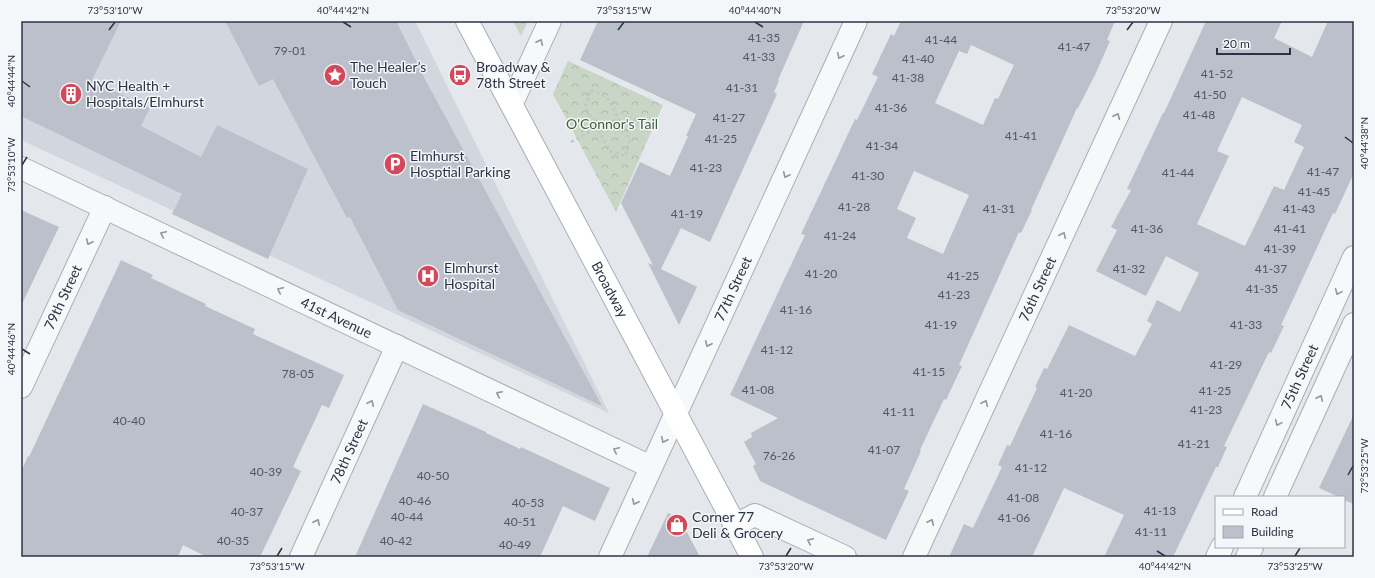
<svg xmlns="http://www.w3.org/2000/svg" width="1375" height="578" viewBox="0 0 1375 578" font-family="Lato,sans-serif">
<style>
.built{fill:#d2d6de}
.forest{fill:url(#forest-crowns)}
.building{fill:#bbc0ca;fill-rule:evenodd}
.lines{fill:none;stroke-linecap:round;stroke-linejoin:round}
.minor-casing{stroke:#a9aeb7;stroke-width:24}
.secondary-casing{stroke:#a9aeb7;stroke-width:24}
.path{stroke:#c2c5cb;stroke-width:2.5;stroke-dasharray:3 3;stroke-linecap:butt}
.minor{stroke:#f7f8fa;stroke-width:22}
.secondary{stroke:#fff;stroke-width:22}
.oneway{stroke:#9196a0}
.ticks{fill:none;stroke:#2b3445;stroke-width:1.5}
.labels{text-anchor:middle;stroke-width:3;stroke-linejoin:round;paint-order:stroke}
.number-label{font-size:12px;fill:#4f5766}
.poi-label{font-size:14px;fill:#2b3445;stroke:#f4f6f9;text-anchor:start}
.park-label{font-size:14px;fill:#3f6138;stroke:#f4f6f9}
.street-label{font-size:14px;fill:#2b3445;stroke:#f4f6f9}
.neatline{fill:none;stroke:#2b3445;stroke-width:1.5}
.ticks-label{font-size:10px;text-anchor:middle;fill:#2b3445}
</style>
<defs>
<pattern id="forest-crowns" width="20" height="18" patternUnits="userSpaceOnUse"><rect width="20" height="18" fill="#c9d6c5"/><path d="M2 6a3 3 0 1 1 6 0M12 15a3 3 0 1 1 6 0" fill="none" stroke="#adb8ab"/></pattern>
</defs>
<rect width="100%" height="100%" fill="#e4e7ec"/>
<path class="built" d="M21 21H415L609 413 21 140Z"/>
<path class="forest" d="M513 21H528L521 36Z
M568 61 663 105 616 212 553 94Z"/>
<path class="building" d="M21 21H121L92 80 150 108 141 126 201 157 217 125 308 169 268 259 172 214 182 194 21 116Z
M225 21H396L426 81 602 406 398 310 350 217 347 218 273 79 259 86Z
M598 21H804L778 80 779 81 774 92 777 94 710 242 681 228 661 269 697 287 679 325 648 263 653 265 621 203 640 162 670 176 688 136H686L696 114 580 60Z
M901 21H1115L1107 40 1110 41 1095 75 1078 108H1077L1031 210H1032L1021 233 1019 232 959 365 962 366 946 400 944 399 920 450 921 451 904 489 909 491 886 540 760 481 753 466 756 464 744 442 752 437 751 433 778 418 730 395 805 235 801 234 841 149 855 119 857 120 878 77 872 74 891 34 894 36ZM971 45 1014 65 998 99 995 98 983 125 935 103 959 51 967 54ZM914 171 969 195 943 254 907 238 916 218 897 209Z
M1206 21H1282L1274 38 1312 57 1328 21H1354V173L1335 214 1333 213 1296 293 1281 325 1284 326 1271 353 1269 352 1224 446 1227 447 1218 467H1216L1173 557H1104L1124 515 1064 488 1032 557H949L964 524 973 528 1002 467 998 465 1007 445 1010 446 1037 388 1035 387 1044 368 1047 369 1069 325 1135 356 1152 324 1147 321 1157 300 1180 312 1199 273 1166 256 1146 296 1096 271 1117 230 1111 227 1131 190 1127 189 1163 113H1164ZM1242 97 1302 125 1294 142 1304 147 1284 190 1274 186 1245 246 1197 224 1229 156 1217 151Z
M21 210 59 227 21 306Z
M121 260 153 275 151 278 206 304 205 306 255 329 253 334 344 375 329 408 322 405 293 467 301 471 260 557H207L183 545 178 557H21V472L28 456 29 457Z
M423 404 486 432V433L520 449 521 447 610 488 595 521 563 506 540 557H355Z
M1354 414V504L1344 500V497H1339L1319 488Z
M668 513 680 519 700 557H647Z"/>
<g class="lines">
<g class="minor-casing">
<g id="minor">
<path d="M512 103 550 21"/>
<path id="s1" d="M21 168 651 467"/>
<path id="s2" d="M21 387 105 207"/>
<path id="s3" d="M1245 497 1354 257"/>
<path d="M1275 497 1354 324"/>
<path d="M735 525 755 515 845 557"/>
<path id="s4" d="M301 557 397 346"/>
<path id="s5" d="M610 557 856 21"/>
<path id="s6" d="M914 557 1161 21"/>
<path d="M1217 557 1222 547"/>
<path d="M1247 557 1252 547"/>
</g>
</g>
<g class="secondary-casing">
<g id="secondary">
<path id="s7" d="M467 21 752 557"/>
</g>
</g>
<path class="path" d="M591 90 607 97 630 140 625 156 610 151 585 107Z
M571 142 597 128"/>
<use href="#minor" class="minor"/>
<use href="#secondary" class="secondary"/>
</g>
<defs><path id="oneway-chevron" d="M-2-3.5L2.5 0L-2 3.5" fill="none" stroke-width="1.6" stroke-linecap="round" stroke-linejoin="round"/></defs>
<g class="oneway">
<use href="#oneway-chevron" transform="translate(540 42) rotate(-65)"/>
<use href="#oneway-chevron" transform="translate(840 56) rotate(115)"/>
<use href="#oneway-chevron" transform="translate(1117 116) rotate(-65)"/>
<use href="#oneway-chevron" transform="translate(786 175) rotate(115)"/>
<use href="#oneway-chevron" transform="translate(163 234) rotate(-155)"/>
<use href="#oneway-chevron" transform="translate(1063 235) rotate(-65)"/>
<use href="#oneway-chevron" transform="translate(89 242) rotate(115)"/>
<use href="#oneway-chevron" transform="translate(280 290) rotate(-155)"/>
<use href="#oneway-chevron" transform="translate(1338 292) rotate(114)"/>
<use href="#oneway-chevron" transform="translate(708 344) rotate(115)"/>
<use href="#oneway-chevron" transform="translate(499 394) rotate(-154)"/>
<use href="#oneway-chevron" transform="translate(1320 398) rotate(-65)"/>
<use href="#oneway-chevron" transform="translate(371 403) rotate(-65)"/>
<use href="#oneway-chevron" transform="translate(985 403) rotate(-65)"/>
<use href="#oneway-chevron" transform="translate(1278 423) rotate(114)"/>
<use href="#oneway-chevron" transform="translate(664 440) rotate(115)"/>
<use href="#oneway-chevron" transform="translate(616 450) rotate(-155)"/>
<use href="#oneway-chevron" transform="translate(635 502) rotate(115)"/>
<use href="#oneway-chevron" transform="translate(317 522) rotate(-65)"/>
<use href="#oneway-chevron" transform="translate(931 522) rotate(-65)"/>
<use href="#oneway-chevron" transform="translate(810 541) rotate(-155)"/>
</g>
<path class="ticks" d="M343 22 351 27M755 22 763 27M109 30 115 22M618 30 624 22M1127 30 1133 22M22 81 30 87M1345 137 1353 143M22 165 27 157M22 349 30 354M1348 475 1353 466M1157 551 1165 556M277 556 282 548M786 556 791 548M1295 556 1300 548"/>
<defs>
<g id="sight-disc" transform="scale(1.15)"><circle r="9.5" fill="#d1495b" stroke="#f4f6f9"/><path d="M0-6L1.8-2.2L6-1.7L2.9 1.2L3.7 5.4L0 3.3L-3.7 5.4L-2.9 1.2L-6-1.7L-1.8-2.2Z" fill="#fff"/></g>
<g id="bus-disc" transform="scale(1.15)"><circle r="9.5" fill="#d1495b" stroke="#f4f6f9"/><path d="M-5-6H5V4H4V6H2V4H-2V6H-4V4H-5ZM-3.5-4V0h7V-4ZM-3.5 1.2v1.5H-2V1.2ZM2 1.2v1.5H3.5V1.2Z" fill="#fff"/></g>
<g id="building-disc" transform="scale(1.15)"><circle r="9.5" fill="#d1495b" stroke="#f4f6f9"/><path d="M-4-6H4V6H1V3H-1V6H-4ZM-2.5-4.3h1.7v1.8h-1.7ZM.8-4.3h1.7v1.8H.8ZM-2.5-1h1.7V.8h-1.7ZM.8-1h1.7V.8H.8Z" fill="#fff"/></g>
<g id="parking-disc" transform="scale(1.15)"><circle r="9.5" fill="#d1495b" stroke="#f4f6f9"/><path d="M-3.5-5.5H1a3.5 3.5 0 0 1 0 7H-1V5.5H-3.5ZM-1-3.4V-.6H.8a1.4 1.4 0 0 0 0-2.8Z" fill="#fff"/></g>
<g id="hospital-disc" transform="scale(1.15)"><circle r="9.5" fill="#d1495b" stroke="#f4f6f9"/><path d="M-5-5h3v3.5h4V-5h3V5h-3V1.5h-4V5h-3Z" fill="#fff"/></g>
<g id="shop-disc" transform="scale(1.15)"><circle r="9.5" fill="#d1495b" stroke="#f4f6f9"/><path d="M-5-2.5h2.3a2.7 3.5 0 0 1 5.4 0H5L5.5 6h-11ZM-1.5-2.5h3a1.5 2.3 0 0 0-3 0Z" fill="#fff"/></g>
</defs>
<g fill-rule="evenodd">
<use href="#sight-disc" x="335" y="75"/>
<use href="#bus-disc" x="460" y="75"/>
<use href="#building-disc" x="71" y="94"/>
<use href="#parking-disc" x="395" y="164"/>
<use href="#hospital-disc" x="428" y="276"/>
<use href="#shop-disc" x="677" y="525"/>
</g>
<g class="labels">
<g class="number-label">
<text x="764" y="42">41-35</text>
<text x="941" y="44">41-44</text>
<text x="1074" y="51">41-47</text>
<text x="290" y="55">79-01</text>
<text x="759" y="61">41-33</text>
<text x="918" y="63">41-40</text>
<text x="1217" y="78">41-52</text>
<text x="908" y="82">41-38</text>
<text x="742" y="92">41-31</text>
<text x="1210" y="99">41-50</text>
<text x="891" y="112">41-36</text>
<text x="1199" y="119">41-48</text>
<text x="729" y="122">41-27</text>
<text x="1021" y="140">41-41</text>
<text x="721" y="143">41-25</text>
<text x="882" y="150">41-34</text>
<text x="706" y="172">41-23</text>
<text x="1323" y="176">41-47</text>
<text x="1178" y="177">41-44</text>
<text x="868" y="180">41-30</text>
<text x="1314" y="196">41-45</text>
<text x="854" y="211">41-28</text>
<text x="999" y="213">41-31</text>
<text x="1299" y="213">41-43</text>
<text x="687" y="218">41-19</text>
<text x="1147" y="233">41-36</text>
<text x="1290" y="233">41-41</text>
<text x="840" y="240">41-24</text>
<text x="1280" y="253">41-39</text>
<text x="1129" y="273">41-32</text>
<text x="1271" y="273">41-37</text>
<text x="821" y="278">41-20</text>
<text x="963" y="280">41-25</text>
<text x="1262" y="293">41-35</text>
<text x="954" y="299">41-23</text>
<text x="796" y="314">41-16</text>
<text x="941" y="329">41-19</text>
<text x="1246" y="329">41-33</text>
<text x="777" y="354">41-12</text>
<text x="1226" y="369">41-29</text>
<text x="929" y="376">41-15</text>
<text x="298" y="378">78-05</text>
<text x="758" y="394">41-08</text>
<text x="1215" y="395">41-25</text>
<text x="1076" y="397">41-20</text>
<text x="1206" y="414">41-23</text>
<text x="899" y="416">41-11</text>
<text x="129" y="425">40-40</text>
<text x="1056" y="438">41-16</text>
<text x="1194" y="448">41-21</text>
<text x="884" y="454">41-07</text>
<text x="779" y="460">76-26</text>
<text x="1031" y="472">41-12</text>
<text x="266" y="476">40-39</text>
<text x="433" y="480">40-50</text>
<text x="1023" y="502">41-08</text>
<text x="415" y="505">40-46</text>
<text x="528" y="507">40-53</text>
<text x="1160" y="515">41-13</text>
<text x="247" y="516">40-37</text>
<text x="407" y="521">40-44</text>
<text x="1014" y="522">41-06</text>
<text x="520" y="526">40-51</text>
<text x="1151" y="536">41-11</text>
<text x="233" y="545">40-35</text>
<text x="396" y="545">40-42</text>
<text x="515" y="549">40-49</text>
</g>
<g class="poi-label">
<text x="350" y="72">The Healer’s<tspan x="350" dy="16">Touch</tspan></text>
<text x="476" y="72">Broadway &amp;<tspan x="476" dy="16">78th Street</tspan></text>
<text x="86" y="91">NYC Health +<tspan x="86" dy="16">Hospitals/Elmhurst</tspan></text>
<text x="410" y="161">Elmhurst<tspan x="410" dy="16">Hosptial Parking</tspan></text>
<text x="444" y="273">Elmhurst<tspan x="444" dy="16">Hospital</tspan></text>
<text x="692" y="522">Corner 77<tspan x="692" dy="16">Deli &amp; Grocery</tspan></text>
</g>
<g class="park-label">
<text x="612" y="129">O'Connor's Tail</text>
</g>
<g class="street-label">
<text dy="5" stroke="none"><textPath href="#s7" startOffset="304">Broadway</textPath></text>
<text dy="5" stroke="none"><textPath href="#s5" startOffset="295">77th Street</textPath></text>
<text dy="5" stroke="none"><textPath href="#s6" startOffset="295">76th Street</textPath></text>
<text dy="5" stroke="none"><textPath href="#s2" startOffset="99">79th Street</textPath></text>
<text dy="5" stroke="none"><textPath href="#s1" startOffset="349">41st Avenue</textPath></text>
<text dy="5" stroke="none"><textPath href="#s3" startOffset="132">75th Street</textPath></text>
<text dy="5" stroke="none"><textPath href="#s4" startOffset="116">78th Street</textPath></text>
</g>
</g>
<rect width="1375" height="578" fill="none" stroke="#f4f6f9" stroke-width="44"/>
<rect x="1215" y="496" width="130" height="52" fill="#f4f6f9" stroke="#a4a8b1"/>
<rect x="1223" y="509" width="20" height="6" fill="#ffffff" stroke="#a4a8b1"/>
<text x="1251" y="516" font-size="12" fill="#2b3445">Road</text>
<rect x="1223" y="526" width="20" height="12" fill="#bbc0ca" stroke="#a4a8b1"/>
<text x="1251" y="536" font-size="12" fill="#2b3445">Building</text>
<path d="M1217 48v6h73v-6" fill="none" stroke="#2b3445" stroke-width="2"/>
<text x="1223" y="48" font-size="12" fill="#2b3445" stroke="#f4f6f9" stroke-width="3" paint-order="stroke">20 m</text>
<rect x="22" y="22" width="1331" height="534" class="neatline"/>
<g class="ticks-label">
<text x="115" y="14">73°53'10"W</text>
<text x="343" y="14">40°44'42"N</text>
<text x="624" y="14">73°53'15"W</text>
<text x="755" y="14">40°44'40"N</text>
<text x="1133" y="14">73°53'20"W</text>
<text transform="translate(11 81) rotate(-90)" y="4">40°44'44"N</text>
<text transform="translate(1364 143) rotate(-90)" y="4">40°44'38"N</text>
<text transform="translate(11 165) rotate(-90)" y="4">73°53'10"W</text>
<text transform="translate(11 349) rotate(-90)" y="4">40°44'46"N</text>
<text transform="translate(1364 466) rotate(-90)" y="4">73°53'25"W</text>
<text x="277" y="570">73°53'15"W</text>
<text x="786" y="570">73°53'20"W</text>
<text x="1165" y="570">40°44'42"N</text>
<text x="1295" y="570">73°53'25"W</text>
</g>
</svg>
